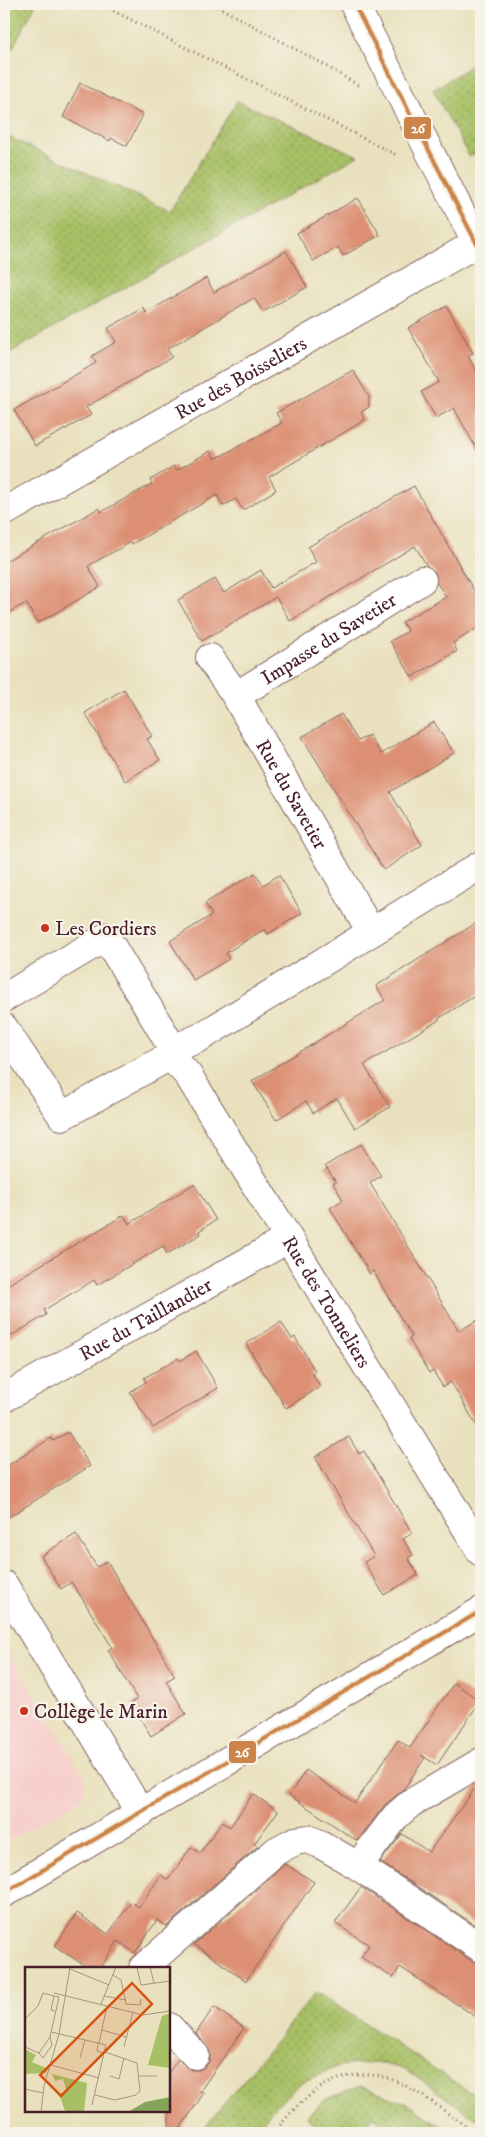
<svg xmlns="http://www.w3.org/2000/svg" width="485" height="2137" viewBox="0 0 485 2137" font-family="'IM FELL DW Pica',serif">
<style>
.built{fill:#f7d0ce}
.grass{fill:url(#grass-dots);stroke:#787048}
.building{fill:#dc8f73}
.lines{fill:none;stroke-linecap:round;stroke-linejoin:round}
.minor-casing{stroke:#82635e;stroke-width:30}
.path{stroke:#82635e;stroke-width:3;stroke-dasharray:1 4;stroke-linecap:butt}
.minor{stroke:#fff;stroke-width:28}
.bus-1-casing{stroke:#f7f3e8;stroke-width:8}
.bus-1{stroke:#cb844a;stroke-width:4}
.poi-dot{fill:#c8321e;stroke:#f7f3e8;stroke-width:2}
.labels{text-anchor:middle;stroke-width:4.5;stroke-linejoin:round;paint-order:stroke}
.street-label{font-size:20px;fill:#4a1f2b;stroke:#f7f3e8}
.poi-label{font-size:20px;fill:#4a1f2b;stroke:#f7f3e8;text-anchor:start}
.inset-road{fill:none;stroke:#a99383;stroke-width:1}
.view{fill:#d8530f;fill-opacity:0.15;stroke:#d8530f;stroke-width:2.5}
.inset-edge{fill:none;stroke:#4a1f2b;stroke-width:2.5}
.line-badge{stroke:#f7f3e8;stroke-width:2}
.badge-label{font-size:14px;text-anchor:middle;font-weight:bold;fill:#fff}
</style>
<defs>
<pattern id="grass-dots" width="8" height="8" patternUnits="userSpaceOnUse" patternTransform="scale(1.25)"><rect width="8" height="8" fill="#a7c065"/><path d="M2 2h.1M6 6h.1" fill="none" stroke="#8a9b53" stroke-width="1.8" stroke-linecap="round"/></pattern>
</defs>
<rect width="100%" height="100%" fill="#f7f3e8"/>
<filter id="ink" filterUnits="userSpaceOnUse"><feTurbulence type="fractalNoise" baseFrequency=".02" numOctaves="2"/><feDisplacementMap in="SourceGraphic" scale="10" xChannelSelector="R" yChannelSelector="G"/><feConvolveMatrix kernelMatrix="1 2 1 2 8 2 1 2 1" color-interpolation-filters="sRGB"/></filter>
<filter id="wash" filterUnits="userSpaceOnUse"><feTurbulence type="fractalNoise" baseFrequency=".0096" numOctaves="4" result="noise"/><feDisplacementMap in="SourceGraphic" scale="20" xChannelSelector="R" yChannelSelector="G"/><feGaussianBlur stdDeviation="1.12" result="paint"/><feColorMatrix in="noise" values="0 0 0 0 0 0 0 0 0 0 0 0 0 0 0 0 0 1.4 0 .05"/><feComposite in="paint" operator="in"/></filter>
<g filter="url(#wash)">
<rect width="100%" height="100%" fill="#e9e1bd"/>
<path class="built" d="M4 1645 85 1778 83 1798 4 1843Z"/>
<path class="grass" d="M4 4H36L4 64Z
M481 59V152L469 156 433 90Z
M237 101 358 156 4 356V135L170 211Z
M316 1992 481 2099V2122L406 2070 376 2062 339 2066 302 2082 275 2106 254 2133H200Z
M360 2086 408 2104 452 2133H398L374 2117 359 2133H330L306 2117 326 2099Z"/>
<g id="blocks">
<path class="building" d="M80 83 143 115 127 146 111 138 110 141 63 117Z
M358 198 380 235 343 256 338 247 313 261 297 233Z
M286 251 307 287 263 312 254 298 167 349 172 357 86 407 91 415 35 446 14 410 96 363 92 356 116 342 108 328 144 308 146 313 206 278 214 292Z
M447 306 473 353 468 356 481 379V457L454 408 436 418 421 392 439 382 408 328Z
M353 370 369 397V407L361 412 365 420 269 477 276 490 243 510 236 499 223 506 217 495 132 544 131 542 88 566 100 587 38 623 26 603 4 615V562L99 508 101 512 152 484 150 480 174 466 177 470 210 451 215 459 282 423 276 413Z
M414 486 481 603V626L453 643 457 651 412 677 390 641 408 631 402 622 446 597 437 583 435 572 427 566 415 546 290 621 276 597 202 641 178 600 215 579 224 593 261 570 271 588 316 562 308 547Z
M124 689 152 736 147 739 160 760 125 781 85 713Z
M341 714 358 741 369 735 381 754 434 722 454 753 390 792 422 845 384 870 302 737Z
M255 873 263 885 279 875 302 913 268 934 265 929 245 941 226 953 229 959 193 980 170 941 212 915 205 903Z
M481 920V992L438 1019 439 1020 364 1065 390 1107 355 1128 337 1098 313 1113 306 1101 276 1120 252 1081 385 1000 376 986Z
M361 1144 381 1176 370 1183 459 1331 481 1318V1433L451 1382 443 1387 433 1371 429 1373 409 1339 412 1337 373 1271 370 1274 330 1208 343 1200 333 1183 336 1182 325 1166Z
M194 1184 216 1220 199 1231 201 1234 167 1254 163 1246 97 1285 94 1280 44 1310 46 1315 4 1340V1287L124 1215 129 1224Z
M281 1322 292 1339 295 1337 315 1371 312 1373 320 1387 286 1408 246 1344Z
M196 1351 218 1388 153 1428 130 1392 146 1382 144 1378 178 1358 180 1361Z
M68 1432 90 1466 4 1520V1468L51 1438 53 1441Z
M349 1437 359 1454 364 1451 412 1533 403 1539 413 1555 408 1558 418 1575 384 1595 364 1562 374 1556 315 1457Z
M76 1534 97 1567 107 1561 175 1676 166 1681 186 1714 151 1736 131 1703 137 1699 108 1650 112 1647 82 1598 71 1582 61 1589 41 1556Z
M454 1683 480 1701 437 1765 421 1755 425 1758 403 1790 384 1806 357 1841 289 1795 306 1770 355 1803 398 1740 410 1748Z
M481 1780V1929L380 1862 402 1834 429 1852Z
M253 1794 278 1811 254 1844 258 1846 167 1926 157 1920 135 1953 118 1941 100 1968H88L55 1946 77 1913 108 1934 131 1902 139 1907 161 1875 168 1880 191 1847 200 1853 222 1822 230 1827Z
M285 1864 314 1882 246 1981 194 1944Z
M361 1887 472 1961 481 1963V2020L400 1967 393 1978 361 1957 369 1945 335 1923Z
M214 2007 244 2028 200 2091 204 2093 177 2133H169V2072L178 2059 191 2070H199L206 2066 210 2059V2051L196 2033Z"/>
</g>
</g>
<g filter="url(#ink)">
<use href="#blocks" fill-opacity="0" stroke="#82635e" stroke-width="1"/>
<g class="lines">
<g class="minor-casing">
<g id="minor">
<path d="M354 4 481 252"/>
<path id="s1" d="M4 512 477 243"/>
<path id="s2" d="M210 658 236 696 371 932"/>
<path id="s3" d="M236 696 422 580"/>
<path d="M4 998 106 937 173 1049 170 1056 62 1116 4 1028"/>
<path d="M173 1049 199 1038 481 865"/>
<path id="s4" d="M170 1056 188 1075 481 1552"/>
<path id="s5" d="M4 1398 288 1239"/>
<path d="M4 1585 141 1813"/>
<path d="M358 1866 396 1816 411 1803 481 1762"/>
<path d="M4 1893 481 1611"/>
<path d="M143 1968 276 1851 295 1841 308 1839 320 1844 358 1866 481 1948"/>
<path d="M169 2027 195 2055"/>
</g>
</g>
<path class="path" d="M100 4 398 156
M213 4 321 63 361 87
M274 2133C308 2088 351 2056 408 2087 432 2100 453 2118 475 2133"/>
<use href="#minor" class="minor"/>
<g class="bus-1-casing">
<path id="bus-1" d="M354 4 481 252
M4 1893 481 1611"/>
</g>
<use href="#bus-1" class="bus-1"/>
</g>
</g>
<g class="poi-dot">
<circle cx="45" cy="928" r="5"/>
<circle cx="24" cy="1711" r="5"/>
</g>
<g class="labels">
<g class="street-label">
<text dy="7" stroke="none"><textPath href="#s1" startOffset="272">Rue des Boisseliers</textPath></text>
<text dy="7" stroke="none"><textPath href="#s3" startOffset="109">Impasse du Savetier</textPath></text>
<text dy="7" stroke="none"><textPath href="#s2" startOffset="159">Rue du Savetier</textPath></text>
<text dy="7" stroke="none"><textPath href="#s4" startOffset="292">Rue des Tonneliers</textPath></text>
<text dy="7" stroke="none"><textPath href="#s5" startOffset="162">Rue du Taillandier</textPath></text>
</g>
<g class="poi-label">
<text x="55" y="935">Les Cordiers</text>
<text x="34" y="1718">Collège le Marin</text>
</g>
</g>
<g transform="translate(25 1967)">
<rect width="145" height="145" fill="#e9e1bd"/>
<path d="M0 82 11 88 7 95 23 102 21 106 0 107ZM27 107 62 116 59 145 40 144 34 127 42 124 38 112 30 114Z" fill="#a7c065"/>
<path d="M145 130V145H103L120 135Z" fill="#85a65a"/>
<path d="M145 46V101L123 98 137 49Z" fill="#a7c065"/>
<path class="inset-road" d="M116 0 112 1 116 18 145 14M125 0 129 16M45 2 84 18M88 8 96 13 101 37 115 38 116 32M29 26 118 48 145 44M79 29 101 33M76 37 91 0M0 52 13 39 18 26 29 29M77 63 101 70M26 65 73 76M25 70 27 78 18 91 14 86 25 70 34 30 29 29 26 43 30 44M73 76 81 78 79 86 72 84ZM74 76 82 39M0 80 14 86M99 80 108 45M55 91 60 73M26 98 74 111M85 109 94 112 99 91M114 109H132M0 122 18 126M70 128 90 133 111 128 115 124 112 96 80 85M67 138 79 86M16 145 19 119 34 67 45 0"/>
<path class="view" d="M107 16 127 37 36 129 15 108Z"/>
<rect width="145" height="145" class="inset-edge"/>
</g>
<g class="line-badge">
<rect x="403" y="116" width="29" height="24" rx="5" fill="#cb844a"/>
<rect x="228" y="1740" width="29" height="24" rx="5" fill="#cb844a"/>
</g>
<g class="badge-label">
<text x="418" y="133">26</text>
<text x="242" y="1757">26</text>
</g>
<rect width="485" height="2137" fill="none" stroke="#f7f3e8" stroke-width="20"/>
</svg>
